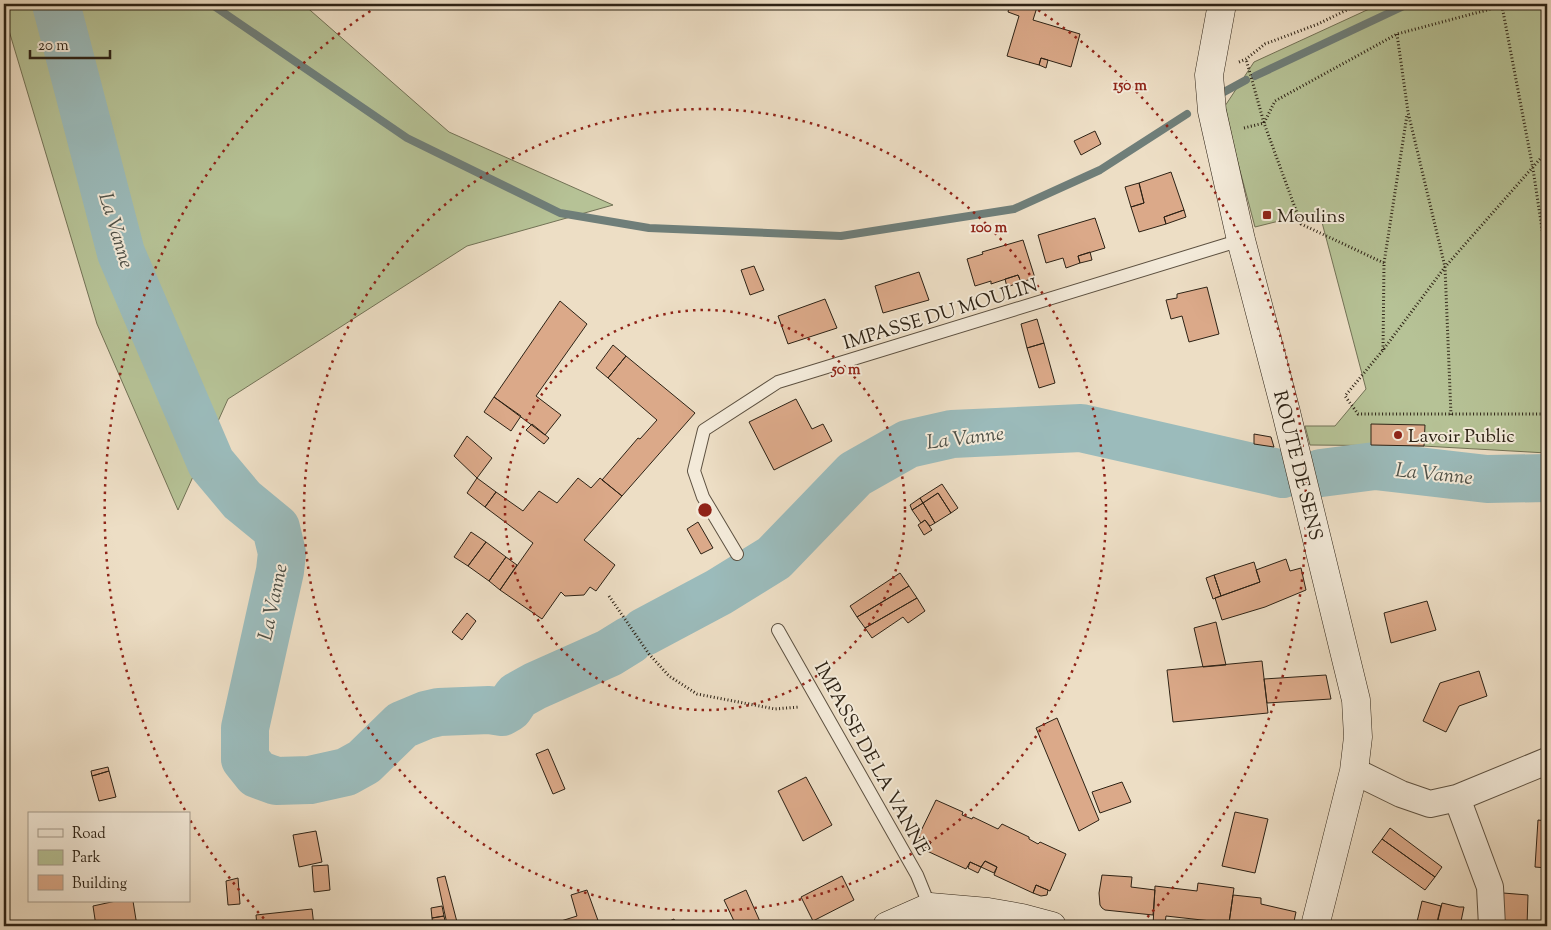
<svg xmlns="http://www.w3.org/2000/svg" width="1551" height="930" viewBox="0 0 1551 930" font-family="'Sorts Mill Goudy',serif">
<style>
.green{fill:#b6c296;stroke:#727256}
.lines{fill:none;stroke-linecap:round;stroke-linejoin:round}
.stream{stroke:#6f7e79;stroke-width:8}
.river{stroke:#9bbbbb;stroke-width:48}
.building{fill:#dba989;stroke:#2d2215}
.lane-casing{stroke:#5d5141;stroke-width:14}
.street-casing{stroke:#5d5141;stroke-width:28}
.secondary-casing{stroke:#2d2215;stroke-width:29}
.path{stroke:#2d2215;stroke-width:3;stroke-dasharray:1 2.5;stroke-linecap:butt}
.lane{stroke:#f3ead9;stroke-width:12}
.street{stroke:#f3ead9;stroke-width:26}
.secondary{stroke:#f3ead9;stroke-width:28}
.ring{fill:none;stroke:#8f2418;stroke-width:2.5;stroke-dasharray:2.5 5}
.poi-dot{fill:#8f2418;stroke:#f3ead9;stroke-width:2}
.labels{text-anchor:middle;stroke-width:4;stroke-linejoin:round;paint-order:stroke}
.poi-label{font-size:19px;fill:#2d2215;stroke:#f3ead9;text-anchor:start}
.street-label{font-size:19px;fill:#2d2215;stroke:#f3ead9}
.water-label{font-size:20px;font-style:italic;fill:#4e5047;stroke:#f3ead9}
.centre{fill:#8f2418;stroke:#f3ead9;stroke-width:2.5}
.ring-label{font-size:15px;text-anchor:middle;font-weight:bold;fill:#8f2418;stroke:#f3ead9;stroke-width:4;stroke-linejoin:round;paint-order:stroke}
</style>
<rect width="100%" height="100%" fill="#eddec5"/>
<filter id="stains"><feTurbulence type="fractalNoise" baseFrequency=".004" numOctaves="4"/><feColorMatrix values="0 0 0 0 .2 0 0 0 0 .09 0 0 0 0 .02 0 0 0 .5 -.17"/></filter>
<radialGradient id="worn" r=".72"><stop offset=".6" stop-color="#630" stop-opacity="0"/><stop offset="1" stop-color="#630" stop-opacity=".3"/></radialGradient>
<path class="green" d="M4 4H303L449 132 613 205 467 246 228 399 178 510 97 324 4 14Z
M1380 4H1547V453L1423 446 1310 445 1305 426H1335L1366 389 1319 211 1255 227 1234 148 1225 106 1254 62Z"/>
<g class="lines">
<path class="stream" d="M211 4 407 138 560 213 649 228 841 236 1014 209 1100 170 1187 114
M1255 76 1408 4
M1224 92 1246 80"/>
<path class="river" d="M56 4 121 253 211 463 242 500 276 528 282 553 280 571 245 728V759L257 774 276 781 310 780 346 772 364 762 402 725 426 715 439 712 489 710 502 712 509 708 517 696 535 686 609 653 630 640
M1321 473 1375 466 1487 479 1547 478
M644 632 719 592 774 558 855 474 908 444 952 434 1081 428 1283 474"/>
</g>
<path class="building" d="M1010 4H1038L1033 20 1080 34 1071 67 1041 58 1039 65 1007 56 1019 16 1008 12Z
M1041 58 1048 60 1046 68 1039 65Z
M1095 131 1101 144 1081 155 1074 141Z
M1171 172 1184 210 1164 217 1166 224 1139 232 1131 207 1144 203 1139 183Z
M1139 183 1144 203 1131 207 1125 187Z
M1184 210 1186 217 1166 224 1164 217Z
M1095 218 1105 248 1078 256 1080 263 1066 268 1063 258 1046 263 1038 235Z
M1023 240 1035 278 1021 282 1018 275 991 284V281L975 286 967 259 983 254 982 252Z
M1090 252 1092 260 1080 263 1078 256Z
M754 266 764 290 750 295 741 270Z
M919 272 929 300 883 313 875 286Z
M1018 275 1021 282 1007 287 1005 279Z
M1207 287 1219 334 1189 342 1182 316 1171 319 1166 300 1177 298V294Z
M825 299 837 328 788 344 778 316Z
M560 301 587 324 536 396 561 415 545 435 494 397Z
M1037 319 1044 343 1027 348 1021 324Z
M1044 343 1055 383 1039 388 1027 348Z
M613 345 626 356 608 378 596 368Z
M626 356 695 413 622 496 602 480 638 438 640 439 657 420 608 378Z
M494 397 521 416 511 431 484 412Z
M796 399 812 429 823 424 832 441 774 470 749 422Z
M532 424 549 438 544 444 526 430Z
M1371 424 1425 425 1424 446 1371 445Z
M1254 434 1271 437 1274 447 1254 444Z
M467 436 492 458 477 478 454 456Z
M477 478 496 492 485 507 467 493Z
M578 478 591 488 600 478 622 496 584 540 615 565 596 591 590 587 584 595 565 596 561 592 542 619 500 590 533 543 485 507 496 492 523 511 539 491 557 503Z
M942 484 958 508 951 513 938 493 923 503 920 498Z
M938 493 951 513 935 523 923 503Z
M920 498 923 503 912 510 910 505Z
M923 503 935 523 930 526 925 520 921 523 912 510Z
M925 520 932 530 924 535 918 525Z
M698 522 713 548 701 554 687 529Z
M471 532 486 542 468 566 454 557Z
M486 542 506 557 489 581 468 566Z
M506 557 517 565 500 590 489 581Z
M1286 559 1290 571 1301 568 1306 590 1265 607 1222 620 1215 598 1260 582 1256 570Z
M1254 562 1260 582 1221 596 1214 575Z
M900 573 909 586 857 617 850 606Z
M1214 575 1221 596 1213 599 1206 578Z
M909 586 917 598 865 628 857 617Z
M917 598 925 611 908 623 903 617 872 638 865 628Z
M1427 601 1436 630 1391 643 1384 613Z
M467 613 476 621 462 640 452 632Z
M1216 622 1226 665 1203 667 1194 628Z
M1262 661 1268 713 1173 722 1167 670Z
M1479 671 1487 696 1459 706 1446 732 1423 721 1440 683Z
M1326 675 1331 699 1267 703 1264 679Z
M1057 718 1099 820 1079 831 1036 728Z
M548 749 565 789 553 794 536 754Z
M108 767 109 771 92 776 91 771Z
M109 771 116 797 99 801 92 776Z
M806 777 832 825 803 841 778 791Z
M1122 782 1131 802 1100 813 1092 792Z
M936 800 963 812 962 815 972 819 973 817 998 829 1002 824 1029 837V839L1038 844 1040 842 1066 854 1050 891 1036 885 1033 893 994 875 997 867 985 861 981 867 970 862 966 869 927 851 931 842 918 837Z
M1235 812 1268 819 1255 873 1222 866Z
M1538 820 1547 821V868L1535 867Z
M1390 828 1442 867 1435 877 1382 839Z
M316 831 322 862 299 867 293 835Z
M918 837 931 842 928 849 916 843Z
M1382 839 1435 877 1425 890 1372 852Z
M985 861 997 867 994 873 981 867Z
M970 862 981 867 978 873 968 868Z
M328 865 330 890 314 892 312 866Z
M1102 875 1132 877 1131 887 1155 890 1153 915 1105 910 1102 908 1100 905 1099 893Z
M445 876 457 922 447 924 437 878Z
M842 876 854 900 813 921 801 897Z
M238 878 240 904 228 905 226 881Z
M1198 883 1234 888 1229 923 1166 916 1165 923 1172 926H1153L1155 886 1197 891Z
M1036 885 1048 890 1047 895 1041 896 1033 893Z
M587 890 600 926H545L577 916 571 895Z
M746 890 762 926H724L734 921 724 900Z
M1503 893 1528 895 1527 926H1502Z
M1233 895 1261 898V904L1296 912 1293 926H1241L1229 923Z
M116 901H133L137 926H96L93 906Z
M1422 901 1441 906 1436 926H1416Z
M1442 903 1459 907H1464L1460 926 1438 920Z
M442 906 444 916 432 918 431 908Z
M312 909 314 926H257L256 915Z
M444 916 446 926H433L432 918Z
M674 919 677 926H658Z
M1438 920 1448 923 1447 926H1436Z"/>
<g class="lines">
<g class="lane-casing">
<path id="lane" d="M737 554 703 497 694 471 704 430 778 382 1241 240
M778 630 917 875 930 907"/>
</g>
<g class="street-casing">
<path id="street" d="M1354 771 1401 794 1430 804 1457 798 1547 761
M1457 798 1490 887 1492 926"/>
</g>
<g class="secondary-casing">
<path id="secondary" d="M1222 4 1209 75 1212 111 1241 240 1286 412 1356 700 1358 737 1354 771 1315 926
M887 926 930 907 988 912 1022 918 1052 926"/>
</g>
<path class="path" d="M1502 6 1533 169 1547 262
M1397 34 1408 112 1445 267 1451 415
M1239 62 1246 59 1265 44 1318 24 1359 4
M1244 128 1264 123 1246 59
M1547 151 1445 267 1383 350 1345 396 1358 414H1547
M1384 263 1301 224 1264 123 1275 101 1397 34 1502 6 1542 4
M1383 350 1384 263 1407 115
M609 596 649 654 669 676 697 694 775 709 799 707"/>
<use href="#lane" class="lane"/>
<use href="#street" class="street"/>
<use href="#secondary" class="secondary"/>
</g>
<g class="ring">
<circle cx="705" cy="510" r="200"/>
<circle cx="705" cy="510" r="401"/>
<path d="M269 924A601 601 0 0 1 190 820M185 810A601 601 0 0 1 378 6M1032 6A601 601 0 0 1 1141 924"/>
</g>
<g class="poi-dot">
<rect x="1262" y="210" width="10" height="10" rx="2.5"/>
<circle cx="1398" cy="435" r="5"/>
</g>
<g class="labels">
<g class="poi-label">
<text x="1277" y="222">Moulins</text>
<text x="1408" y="442">Lavoir Public</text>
</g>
<g class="street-label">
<text transform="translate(940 313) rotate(-17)" y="7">IMPASSE DU MOULIN</text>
<text transform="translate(1299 465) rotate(76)" y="7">ROUTE DE SENS</text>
<text transform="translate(873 758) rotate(61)" y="7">IMPASSE DE LA VANNE</text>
</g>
<g class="water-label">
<text transform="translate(117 230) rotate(73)" y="7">La Vanne</text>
<text transform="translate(965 437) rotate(-7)" y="7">La Vanne</text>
<text transform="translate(1434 473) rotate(6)" y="7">La Vanne</text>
<text transform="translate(272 602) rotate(-78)" y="7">La Vanne</text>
</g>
</g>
<circle cx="705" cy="510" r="8" class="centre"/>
<g class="ring-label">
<text x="1130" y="90">150 m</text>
<text x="989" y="232">100 m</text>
<text x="846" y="374">50 m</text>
</g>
<rect width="1551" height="930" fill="none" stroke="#eddec5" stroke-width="20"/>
<rect x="5" y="5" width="1541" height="920" fill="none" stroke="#2d2215" stroke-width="2.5"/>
<rect x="10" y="10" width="1531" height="910" fill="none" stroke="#2d2215"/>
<rect x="28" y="812" width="162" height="90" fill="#f3ead9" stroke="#a49a8b"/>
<rect x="38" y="829" width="25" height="8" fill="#f3ead9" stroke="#a49a8b"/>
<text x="72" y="838" font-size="15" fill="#2d2215">Road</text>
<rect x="38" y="850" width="25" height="15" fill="#b6c296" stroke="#a49a8b"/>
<text x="72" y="862" font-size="15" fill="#2d2215">Park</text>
<rect x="38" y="875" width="25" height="15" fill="#dba989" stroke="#a49a8b"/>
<text x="72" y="888" font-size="15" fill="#2d2215">Building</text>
<path d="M30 50v8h80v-8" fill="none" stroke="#2d2215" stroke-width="2.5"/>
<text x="38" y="50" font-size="15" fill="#2d2215" stroke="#f3ead9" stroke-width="4" paint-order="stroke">20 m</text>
<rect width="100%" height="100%" filter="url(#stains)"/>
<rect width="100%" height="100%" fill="url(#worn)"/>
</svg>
